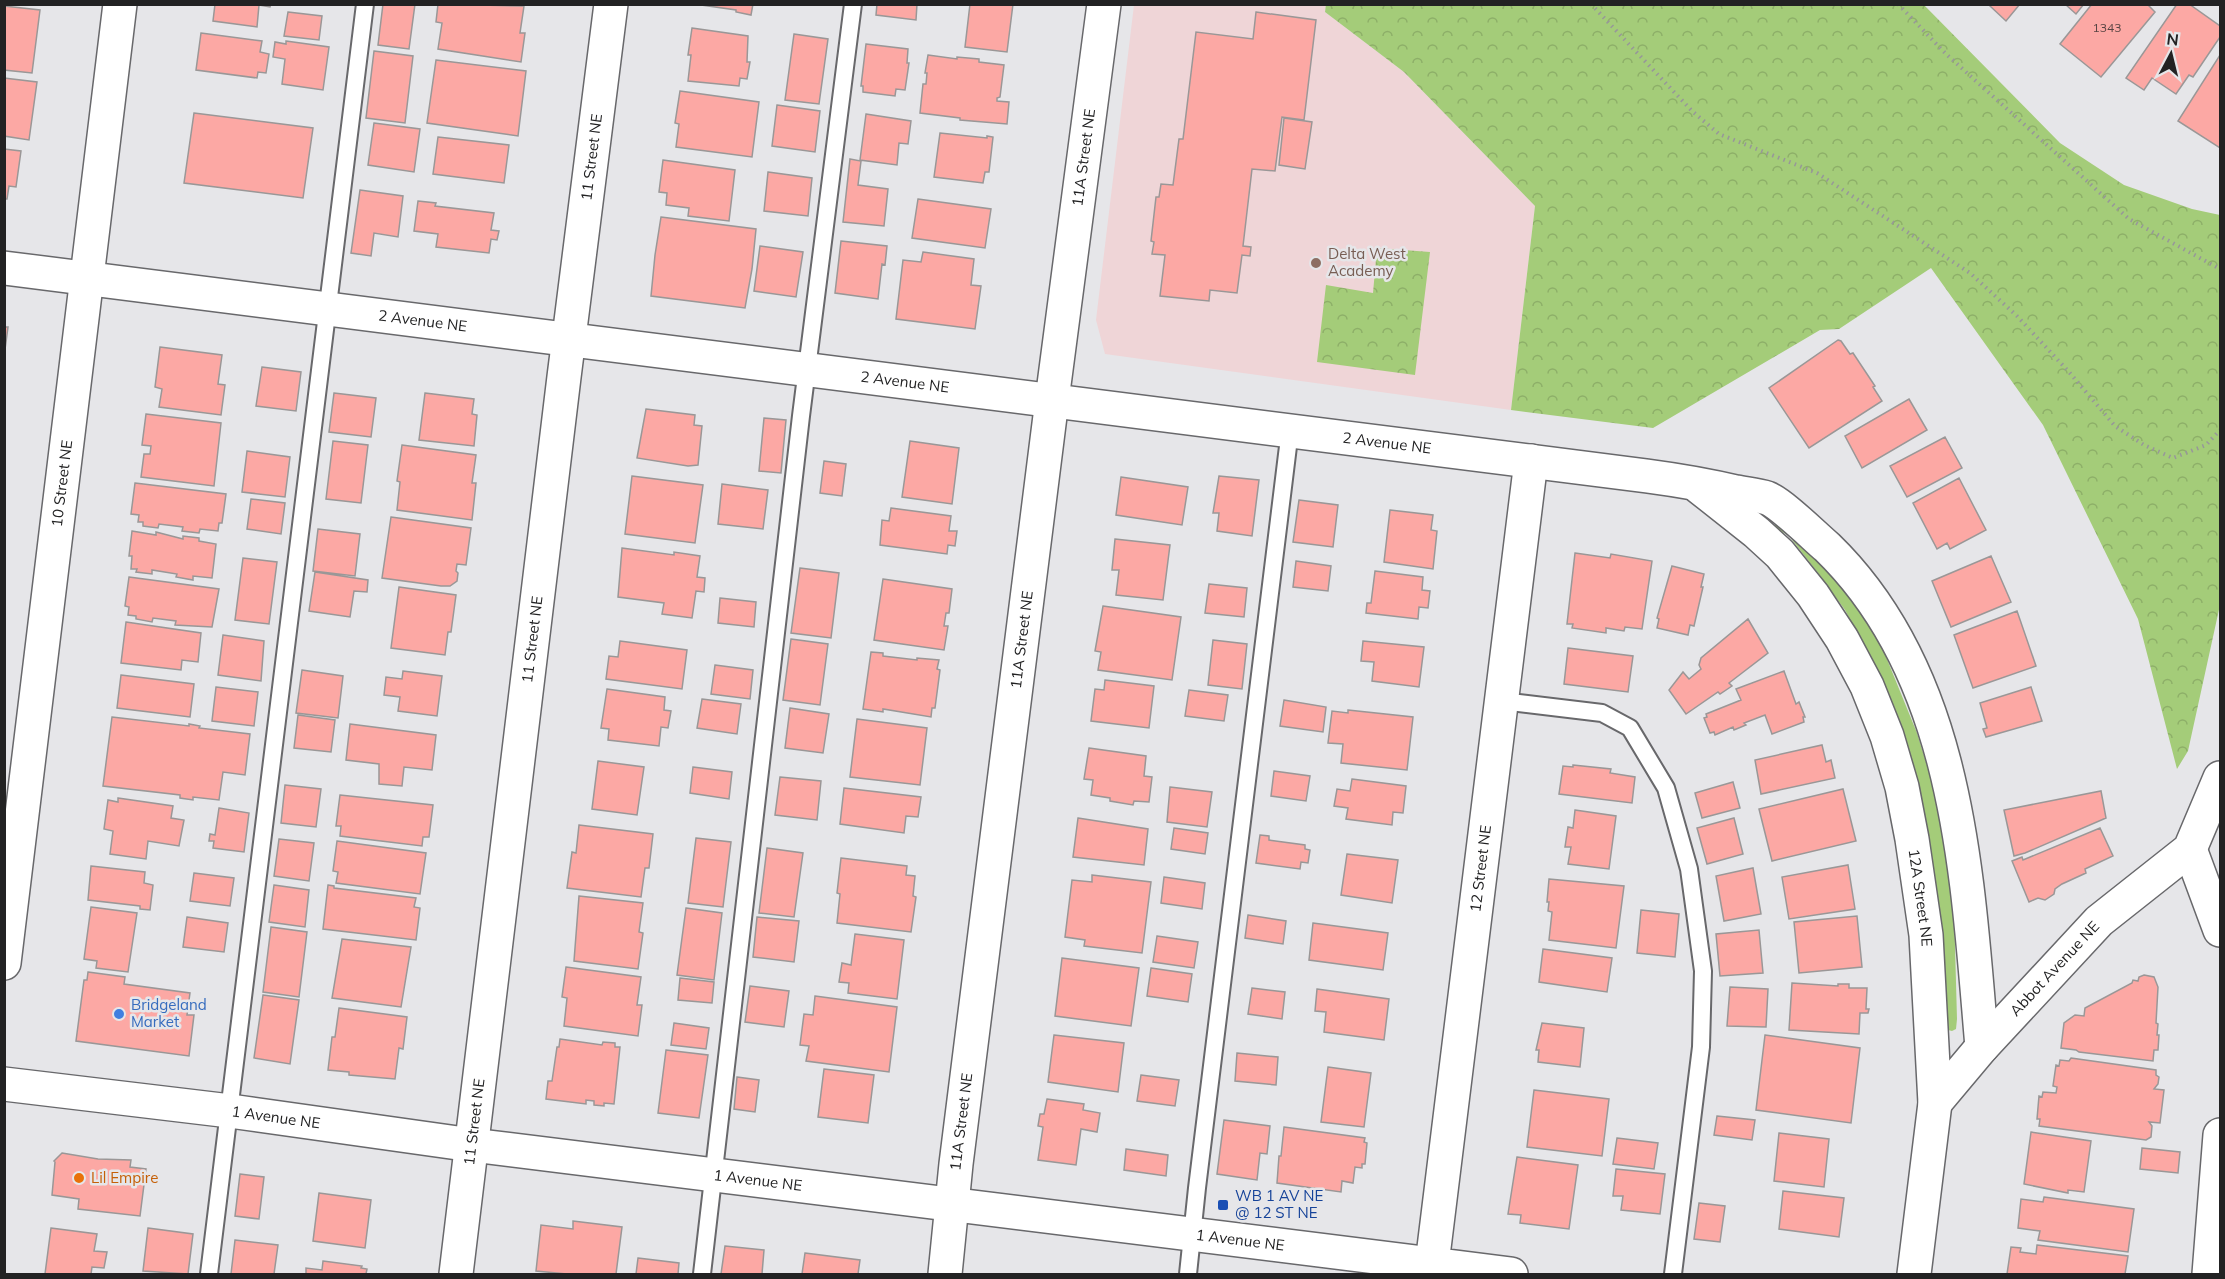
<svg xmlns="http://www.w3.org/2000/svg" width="2225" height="1279" viewBox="0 0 2225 1279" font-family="Mulish,sans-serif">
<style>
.education{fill:#efd5d7}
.green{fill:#a4cc79}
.park{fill:url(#park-crowns)}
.building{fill:#fca8a4;stroke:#9a9797;stroke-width:1.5}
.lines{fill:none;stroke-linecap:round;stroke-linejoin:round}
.lane-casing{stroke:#68686b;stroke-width:20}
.street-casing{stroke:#68686b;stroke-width:36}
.secondary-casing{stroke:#68686b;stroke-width:36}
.path{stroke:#979799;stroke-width:4;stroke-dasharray:1.5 4.5;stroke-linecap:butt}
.lane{stroke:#fff;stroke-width:16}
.street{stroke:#fff;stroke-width:33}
.secondary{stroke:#fff;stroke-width:33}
.education-dot{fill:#8d6e63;stroke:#e6e6e9;stroke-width:2}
.shop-dot{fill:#3f7fe0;stroke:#e6e6e9;stroke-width:2}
.food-dot{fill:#e8710a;stroke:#e6e6e9;stroke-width:2}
.transit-dot{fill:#1a4fb4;stroke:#e6e6e9;stroke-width:2}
.labels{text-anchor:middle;stroke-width:5;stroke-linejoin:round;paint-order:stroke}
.number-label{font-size:12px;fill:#584443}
.street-label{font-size:15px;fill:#222223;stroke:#e6e6e9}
.education-label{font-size:15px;fill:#785e54;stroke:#e6e6e9;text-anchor:start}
.shop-label{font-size:15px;fill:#366cbe;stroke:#e6e6e9;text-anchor:start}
.food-label{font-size:15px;fill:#c56008;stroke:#e6e6e9;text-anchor:start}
.transit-label{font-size:15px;fill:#164399;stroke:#e6e6e9;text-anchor:start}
</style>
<defs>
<pattern id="park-crowns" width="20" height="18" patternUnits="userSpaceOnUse" patternTransform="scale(1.5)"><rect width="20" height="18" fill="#a4cc79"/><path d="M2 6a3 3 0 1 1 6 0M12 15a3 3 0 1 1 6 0" fill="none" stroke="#8daf68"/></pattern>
</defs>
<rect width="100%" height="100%" fill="#e6e6e9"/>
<path class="education" d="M1134 5H1326L1325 12 1404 72 1535 206 1511 410 1105 354 1096 320Z"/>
<path class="green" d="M1782 522 1854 595 1880 642 1917 733 1937 798 1954 909 1957 1019 1956 1029 1952 1031 1948 1030 1946 1022 1868 654 1845 610 1818 573 1789 536 1773 526Z"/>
<path class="park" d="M1326 4 1924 5 2060 143 2124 185 2192 209 2220 215V605L2188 751 2177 769 2138 619 2043 425 1931 268 1839 329 1820 330 1653 428 1511 410 1535 206 1404 72 1325 12Z
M1377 248 1430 252 1415 375 1317 362 1326 285 1373 293Z"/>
<path class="building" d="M215 4H271L270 7 259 5 257 27 213 21Z
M383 4H415L409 49 378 45Z
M438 4 524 6 520 33H525L521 62 438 49 442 23 436 22Z
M694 4H753L751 15 736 12V10Z
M877 4H917L916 20 876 15Z
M970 4H1013L1007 52 965 47Z
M1992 4H2020L2006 21 1990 6Z
M2065 4H2084L2076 14Z
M2092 4H2147L2155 12 2101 77 2060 44Z
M2177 4H2189L2220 26V37L2193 77 2189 75 2176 94 2152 78 2144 90 2126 78Z
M4 6 40 10 32 73 4 70Z
M288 12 322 16 319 40 284 36Z
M1256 12 1316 20 1304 120 1282 117 1275 171 1252 169 1243 246 1251 247 1250 256 1242 255 1237 293 1210 290 1209 301 1160 296 1165 255 1152 254 1154 242 1151 241 1156 197H1159L1161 184 1173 185 1179 139H1183L1196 32 1253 39Z
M692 28 748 36 747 62H750L747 79 740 78 739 86 688 81 691 55H688Z
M201 33 262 41 260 52 269 54 266 73 258 72 257 78 196 70Z
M794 34 828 39 819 104 785 100Z
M286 41 329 47 323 90 282 84 285 59 273 57 275 42 286 44Z
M866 44 908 49 907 63H909L905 90 896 89 895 96 863 92V86H861Z
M374 51 413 56 405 123 366 118Z
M928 55 957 59V57L979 59V62L1004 65 1000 97 997 98V101L1009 102 1007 124 960 120V118L920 113 923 84H926L927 73H925Z
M2220 55V148L2178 121Z
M436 60 526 71 518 136 427 123Z
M4 78 37 82 29 140 4 136Z
M680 91 759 102 752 157 676 147 679 124 675 123Z
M777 105 820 111 815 152 772 146Z
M194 113 313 128 303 198 184 183Z
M866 114 911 121 908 144 899 143 897 165 860 160Z
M1284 118 1312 122 1305 169 1279 165Z
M374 123 420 129 414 172 368 165Z
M940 133 987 138V136L993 137 989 172H985L983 183 934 177Z
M438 137 509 145 504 183 433 174Z
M4 149 21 151 16 187 9 186 7 199H4Z
M850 159 861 161 858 185 888 189 884 226 843 222Z
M663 160 735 170 729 221 688 216 689 208 666 205 667 193 659 192Z
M768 172 812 178 808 216 764 211Z
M360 190 403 196 398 237 374 233 371 256 351 253Z
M918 199 991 209 985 248 912 238Z
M418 201 436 203 435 206 494 213 491 230 499 231 497 240 491 239 489 253 436 247 438 234 414 231Z
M661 217 756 229 752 269 745 308 651 296 655 255Z
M841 241 887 246 885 265 882 264 878 299 835 293Z
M760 246 803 252 796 297 754 291Z
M923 252 974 259 971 285 981 286 975 329 896 319 903 260 921 262Z
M4 327H8L4 357Z
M1838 340 1841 341 1850 354 1853 353 1875 386 1873 387 1882 401 1809 448 1769 388Z
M160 347 222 355 218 384 225 385 221 415 159 407 162 389 155 387Z
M262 367 301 372 296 411 256 406Z
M334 393 376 398 371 437 329 432Z
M425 393 474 399 472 414 477 415 474 446 419 440Z
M1909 399 1927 430 1862 468 1845 436Z
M646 409 695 415 694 425 702 426 698 465 688 466 637 458Z
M146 414 221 423 214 486 141 477 144 454H150L151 446 142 445Z
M764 418 786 420 781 473 759 471Z
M1945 437 1962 468 1907 497 1890 466Z
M333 441 368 445 361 503 326 499Z
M910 441 959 448 952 504 902 497Z
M402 445 476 455 472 483H476L472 520 397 510 400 482 397 481Z
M247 451 290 457 285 497 242 492Z
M824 461 846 464 842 496 820 493Z
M632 476 703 485 695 543 625 534Z
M1219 476 1259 480 1252 536 1217 531 1219 513H1213Z
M1121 477 1188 487 1182 525 1116 515Z
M1959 478 1986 530 1950 549 1947 543 1937 549 1913 503Z
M135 483 226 494 222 523H219L218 531 200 529 199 533 182 531 183 527 159 524 158 528 143 526V522H138L139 515 131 514Z
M722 484 768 490 763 529 718 524Z
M251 499 285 503 281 534 247 529Z
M1299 500 1338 505 1333 547 1293 542Z
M891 508 951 516 949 531H957L955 546 948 545 947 554 880 545 882 520 889 521Z
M1390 510 1433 515 1431 530 1437 531 1433 569 1384 562Z
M391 517 471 528 466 565 457 564 456 571 458 573 457 581 450 586H441L382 578Z
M318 529 360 534 355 576 313 571Z
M132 531 156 535V532L183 539V536L199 538V541L216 544 212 578 193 576V580L176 577 177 574 152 570V574L136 572 137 569H131L132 556H129Z
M1115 539 1170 545 1163 600 1116 595 1119 570H1112Z
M622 548 674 555V552L700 556 697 577 705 578 704 592 696 591 692 618 662 614 664 603 618 597Z
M1575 553 1610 558 1611 554 1652 561 1642 629 1625 627 1624 631 1606 628V633L1572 628 1573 624H1567Z
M1991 556 2011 602 1951 627 1932 581Z
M243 558 277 562 269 624 235 620Z
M1296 561 1331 566 1328 591 1293 587Z
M1672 566 1704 574 1701 587H1703L1694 626 1690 625 1688 635 1657 628 1659 619 1657 618Z
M800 568 839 573 831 638 791 633Z
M1375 571 1423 577 1422 590 1430 591 1428 608 1419 607 1418 619 1366 613 1367 603H1371Z
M315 572 368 580 367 592 354 591 350 617 309 611Z
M129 577 219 589 212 627 175 625 176 621 153 618 152 622 136 619V616L128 615 129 607 125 606Z
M883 579 952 589 949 613H946L944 626H948L944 650 874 640Z
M1209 584 1247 588 1244 617 1205 613Z
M399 587 456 595 451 632H448L445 655 391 648Z
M720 598 756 602 754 627 718 623Z
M1103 606 1181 617 1172 680 1098 670 1101 652 1095 651Z
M2017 611 2036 666 1973 688 1954 635Z
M1748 619 1768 653 1729 683 1732 686 1720 694 1718 692 1686 714 1669 690 1683 672 1689 679 1701 669 1699 665 1701 658Z
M126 622 201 633 198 662 182 660 181 670 121 663Z
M223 635 264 641 261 681 218 675Z
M791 639 828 644 820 705 783 700Z
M1213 640 1247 644 1242 689 1208 685Z
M620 641 687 650 682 689 606 679 609 656 618 657Z
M1363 641 1424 647 1419 687 1372 681 1374 662 1361 661Z
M1568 648 1633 656 1628 692 1564 684Z
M871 652 883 653V656L917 660V658L939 660 937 669 940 670 935 708H932L931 717 883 709V712L863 709Z
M715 665 753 670 750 699 711 694Z
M302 670 343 676 338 718 296 713Z
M403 671 442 676 437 716 398 711 400 697 384 695 386 677 402 679Z
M1784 671 1796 704 1799 702 1805 717H1803L1804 722 1772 734 1765 715 1744 723 1746 725 1734 730 1733 727 1715 735 1714 732 1710 733 1704 718 1707 717 1706 714 1741 700 1736 689Z
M121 675 194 684 190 717 117 708Z
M1105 680 1154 686 1149 728 1091 721 1095 689 1104 690Z
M216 687 258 692 254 726 212 721Z
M2031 687 2042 721 1986 737 1983 729 1987 728 1980 703Z
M607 689 665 697 664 710 671 711 668 728 661 727 659 746 608 740 609 729 601 728Z
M1189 690 1228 695 1224 721 1185 716Z
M702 699 741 704 737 734 697 728Z
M1284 700 1326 707 1323 732 1280 726Z
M790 708 829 714 823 753 785 748Z
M1348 710 1413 717 1407 770 1341 763 1343 744 1328 743 1332 711 1348 713Z
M298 715 335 720 331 752 294 748Z
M112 717 189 726V724L200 726 199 728 250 734 245 775 223 772 219 800 193 797V800L180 798V795L103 786Z
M857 719 927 728 920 785 850 777Z
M350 724 436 735 432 770 404 767 402 786 379 784V764L346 760Z
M1822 745 1826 762 1831 760 1835 778 1761 794 1755 760Z
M1089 748 1146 756 1144 776 1152 777 1149 802 1134 801 1133 805 1110 801V798L1091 795 1093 780 1084 779Z
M598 761 644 767 637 815 592 809Z
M1573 765 1611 769 1610 773 1635 777 1632 803 1559 794 1563 766 1573 767Z
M693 767 732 772 729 799 690 793Z
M1274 771 1310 776 1306 801 1271 796Z
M780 777 821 781 817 820 775 815Z
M1352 779 1406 786 1403 813 1393 812 1392 825 1346 819 1348 808 1334 806 1337 789 1350 791Z
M1733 782 1740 808 1702 818 1695 793Z
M285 785 321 789 316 827 281 823Z
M1170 787 1212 792 1207 827 1167 822Z
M844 788 921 797 918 817 906 816 904 833 840 824Z
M1843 789 1856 841 1772 861 1759 809Z
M2101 791 2106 818 2025 853 2014 856 2004 810Z
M340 795 433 805 429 837H423L422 846 340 836 341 826H336Z
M118 798 173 806 171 818 184 820 179 846 148 841 146 859 110 854 113 831 104 829 108 800 118 802Z
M219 808 249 813 244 852 213 848 214 841H209L210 834 215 835Z
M1575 810 1616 816 1609 869 1568 864 1571 847H1565L1568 827 1573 828Z
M1078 818 1148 829 1144 865 1073 857Z
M1734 818 1743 854 1707 864 1697 828Z
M579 825 653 834 649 868H645L641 897 567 888 572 852 576 853Z
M1174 828 1208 833 1205 854 1171 849Z
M2100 828 2113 856 2085 869 2086 873 2062 884 2055 889 2054 894 2045 900 2038 898 2029 902 2012 861 2022 857 2023 860Z
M1260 835 1269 836V840L1305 845V849L1310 850 1308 863 1301 862 1300 869 1256 863Z
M696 838 731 842 723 907 688 903Z
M279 839 314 843 309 881 274 876Z
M337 841 426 853 420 894 336 883 338 872 333 871Z
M767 848 803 853 794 917 759 913Z
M1347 854 1398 860 1392 903 1341 895Z
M841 858 907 866 906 875 915 876 913 896 916 897 911 932 837 923 840 894 837 893Z
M1848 865 1855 909 1789 919 1782 877Z
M91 866 145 872 144 883 153 885 150 910 140 909V906L88 900Z
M1753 868 1761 914 1724 921 1716 876Z
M194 873 234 878 230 906 190 901Z
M1092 875 1151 882 1142 953 1084 946 1085 940 1065 937 1072 880 1092 882Z
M1164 877 1205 883 1202 909 1161 903Z
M1549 879 1624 886 1616 948 1549 940 1552 912 1548 911 1549 902H1547Z
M274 885 309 890 305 927 269 922Z
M328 885 334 886V888L416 898 414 907 420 908 416 940 323 929Z
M579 896 643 903 639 932 643 933 638 969 574 961Z
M91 907 137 913 128 972 96 968 97 961 84 959Z
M686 908 722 913 714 980 677 975Z
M1641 910 1679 914 1675 957 1637 953Z
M1248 915 1286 921 1283 944 1245 938Z
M1857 916 1862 967 1799 973 1794 922Z
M187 917 228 923 224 952 183 947Z
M757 917 799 921 794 962 753 957Z
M1313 923 1388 933 1383 970 1309 960Z
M271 927 307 932 299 997 263 992Z
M1759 930 1763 973 1720 976 1716 934Z
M855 934 904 940 897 999 848 993 849 983 839 982 842 963 851 965Z
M1157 936 1198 942 1194 968 1153 962Z
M342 939 411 947 401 1007 332 998Z
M1543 949 1612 958 1607 992 1539 982Z
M1062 958 1139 968 1131 1026 1055 1016Z
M566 967 641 977 637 1005H642L638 1036 564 1026 567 998 562 997Z
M1151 968 1192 974 1188 1002 1147 996Z
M88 972 125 977 124 984 190 993 187 1015H194L189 1056 76 1041 84 980H87Z
M2144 975 2154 977 2158 987 2156 1023 2158 1024 2157 1035H2159L2158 1050H2154L2153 1061 2079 1052 2076 1050 2061 1048 2064 1023 2075 1015 2084 1016 2085 1008 2132 983 2133 980 2138 981 2139 977Z
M680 978 714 982 712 1003 678 1000Z
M1792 983 1838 986V984H1849V988H1867L1866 1009H1869L1868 1013H1860L1859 1034 1789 1030Z
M750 986 789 991 784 1027 745 1022Z
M1730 987 1768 989 1766 1027 1727 1026Z
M1252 988 1285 992 1282 1019 1248 1014Z
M1317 989 1389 999 1384 1040 1324 1032 1326 1012 1315 1011Z
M263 995 299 1000 290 1064 254 1058Z
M815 996 897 1007 889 1072 806 1061 809 1046 800 1045 804 1014 813 1015Z
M339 1008 407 1017 403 1049 399 1048 395 1079 349 1075V1072L328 1070 332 1037H335Z
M674 1023 709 1028 706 1049 671 1045Z
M1542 1023 1584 1028 1580 1067 1538 1062 1539 1050H1536Z
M1054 1035 1124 1043 1118 1092 1048 1082Z
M1765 1035 1860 1048 1851 1123 1756 1110Z
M560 1039 602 1045 603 1042 615 1043V1047H620L614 1104 604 1103V1106L594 1105V1101L586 1100V1104L546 1099 548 1081H552L557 1047H559Z
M666 1050 708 1055 699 1118 658 1113Z
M1237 1053 1278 1057 1276 1085 1235 1081Z
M2071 1058 2156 1070V1075L2159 1077 2158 1084 2154 1089 2164 1090 2160 1123 2149 1122 2152 1126 2151 1137 2146 1140 2039 1126 2040 1119H2037L2039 1096 2042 1097 2043 1092 2056 1093 2057 1087 2053 1086 2056 1065 2059 1066 2060 1060 2069 1061Z
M1328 1067 1371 1073 1364 1127 1321 1122Z
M824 1069 874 1075 868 1123 818 1117Z
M1141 1075 1179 1080 1175 1106 1137 1101Z
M737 1077 759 1080 755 1112 734 1109Z
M1534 1090 1609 1099 1602 1156 1527 1147Z
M1047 1099 1084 1104 1083 1110 1100 1113 1097 1132 1081 1129 1076 1165 1038 1160 1043 1127 1038 1126 1040 1114H1044Z
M1717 1116 1755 1120 1752 1140 1714 1135Z
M1224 1120 1270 1126 1267 1154 1260 1153 1257 1180 1217 1174Z
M1284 1127 1365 1138 1364 1142 1367 1143 1365 1164H1362V1168L1355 1167 1353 1183 1342 1181 1341 1192 1277 1183 1279 1156H1281Z
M2031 1132 2091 1141 2084 1192 2068 1190V1193L2024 1184Z
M1779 1133 1829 1139 1824 1187 1774 1181Z
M1617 1138 1658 1143 1654 1169 1613 1164Z
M2142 1148 2180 1152 2178 1173 2140 1169Z
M1126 1149 1168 1155 1166 1176 1124 1170Z
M62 1153 98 1159 131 1160 130 1167 146 1169 140 1216 78 1209 79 1199 52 1195 55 1162 54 1161Z
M1517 1157 1578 1165 1569 1229 1520 1223 1521 1215 1508 1214Z
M1616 1169 1665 1174 1660 1214 1621 1210 1623 1196H1613Z
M240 1174 264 1177 259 1219 235 1216Z
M1783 1191 1844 1198 1839 1237 1779 1229Z
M319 1193 371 1200 365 1248 313 1241Z
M2044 1197 2134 1209 2128 1252 2038 1240 2040 1231 2018 1228 2021 1199 2043 1202Z
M1699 1203 1725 1206 1720 1242 1694 1239Z
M573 1221 622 1227 616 1274H567L536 1271 541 1225 573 1229Z
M51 1228 97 1234 94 1251 107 1252 104 1268 92 1267 91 1274H45Z
M148 1228 193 1234 188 1274 143 1271Z
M235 1240 278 1245 274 1274H231Z
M2037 1245 2128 1256 2125 1274H2007L2011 1247 2021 1248 2020 1252 2036 1254Z
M725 1246 764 1250 762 1274H721Z
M805 1253 860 1260 858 1274H802Z
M638 1258 679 1263 678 1274H636Z
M323 1261 362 1266 361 1268 367 1269 366 1274H306V1268L322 1270Z"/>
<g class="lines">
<g class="lane-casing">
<path id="lane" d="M1502 701 1602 713 1630 728 1666 788 1689 869 1703 971 1701 1047 1673 1274
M209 1274 365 4
M702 1274 801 416 853 4
M1188 1274 1197 1188 1290 430"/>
</g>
<g class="street-casing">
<g id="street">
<path id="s1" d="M4 268 1647 476C1677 480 1707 485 1736 492 1746 494 1758 495 1767 498 1782 504 1814 536 1827 547 1960 676 1967 875 1982 1047"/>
<path id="s2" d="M1699 487 1756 532 1780 554 1813 595 1842 639 1867 686 1887 736 1902 787 1912 839 1926 935 1935 1103 1914 1274"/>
<path d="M2190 849 2220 930"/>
<path id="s3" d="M1935 1103 1982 1047 2099 921 2190 849 2220 778"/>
<path id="s4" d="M456 1274 564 377 611 4"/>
<path id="s5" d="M945 1274 956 1164 1052 400 1104 4"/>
<path id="s6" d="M1511 1274 1432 1264 1531 461"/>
<path d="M2209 1274 2220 1135"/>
</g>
</g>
<g class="secondary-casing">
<g id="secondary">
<path id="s7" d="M4 963 120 4"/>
<path id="s8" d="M4 1084 230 1111 472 1145 1432 1264 1430 1274"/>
</g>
</g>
<path class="path" d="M1591 4 1692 111 1719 134 1817 173 1970 273 2017 316 2069 372 2115 426 2144 445 2173 458 2206 445 2220 430
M1898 4 1946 54 2129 219 2220 269"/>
<use href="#lane" class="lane"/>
<use href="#street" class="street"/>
<use href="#secondary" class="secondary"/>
</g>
<circle class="education-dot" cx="1316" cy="263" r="6"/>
<circle class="shop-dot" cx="119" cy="1014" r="6"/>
<circle class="food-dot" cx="79" cy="1178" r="6"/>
<rect class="transit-dot" x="1217" y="1199" width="12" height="12" rx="3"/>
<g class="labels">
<g class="number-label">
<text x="2107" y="32">1343</text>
</g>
<g class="street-label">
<text dy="5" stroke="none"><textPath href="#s4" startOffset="1125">11 Street NE</textPath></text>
<text dy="5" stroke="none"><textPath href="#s5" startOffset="1125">11A Street NE</textPath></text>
<text dy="5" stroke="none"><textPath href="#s1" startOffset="422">2 Avenue NE</textPath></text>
<text dy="5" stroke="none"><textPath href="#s1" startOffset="908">2 Avenue NE</textPath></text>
<text dy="5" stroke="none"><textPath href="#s1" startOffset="1394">2 Avenue NE</textPath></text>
<text dy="5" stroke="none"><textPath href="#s7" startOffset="483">10 Street NE</textPath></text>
<text dy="5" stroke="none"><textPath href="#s4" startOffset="639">11 Street NE</textPath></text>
<text dy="5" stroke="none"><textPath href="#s5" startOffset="639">11A Street NE</textPath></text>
<text dy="5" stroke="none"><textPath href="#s6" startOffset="478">12 Street NE</textPath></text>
<text dy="5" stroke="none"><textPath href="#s2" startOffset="483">12A Street NE</textPath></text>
<text dy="5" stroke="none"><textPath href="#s3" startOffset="180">Abbot Avenue NE</textPath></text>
<text dy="5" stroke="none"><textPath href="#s8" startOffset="274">1 Avenue NE</textPath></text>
<text dy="5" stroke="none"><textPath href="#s5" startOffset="153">11A Street NE</textPath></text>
<text dy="5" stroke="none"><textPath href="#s4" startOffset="153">11 Street NE</textPath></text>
<text dy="5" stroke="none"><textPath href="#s8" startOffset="760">1 Avenue NE</textPath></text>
<text dy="5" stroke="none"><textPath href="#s8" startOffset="1246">1 Avenue NE</textPath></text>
</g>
<g class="education-label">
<text x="1328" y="259">Delta West<tspan x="1328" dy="17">Academy</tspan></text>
</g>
<g class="shop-label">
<text x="131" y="1010">Bridgeland<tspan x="131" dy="17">Market</tspan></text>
</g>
<g class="food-label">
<text x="91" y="1183">Lil Empire</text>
</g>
<g class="transit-label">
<text x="1235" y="1201">WB 1 AV NE<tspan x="1235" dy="17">@ 12 ST NE</tspan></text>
</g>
</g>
<rect width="2225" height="1279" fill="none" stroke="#222223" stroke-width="12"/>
<g transform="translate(2171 54) rotate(7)" stroke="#e6e6e9" stroke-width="4.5" paint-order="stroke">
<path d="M0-4.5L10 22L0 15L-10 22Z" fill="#222223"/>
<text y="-9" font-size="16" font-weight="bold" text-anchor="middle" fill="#222223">N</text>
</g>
</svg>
